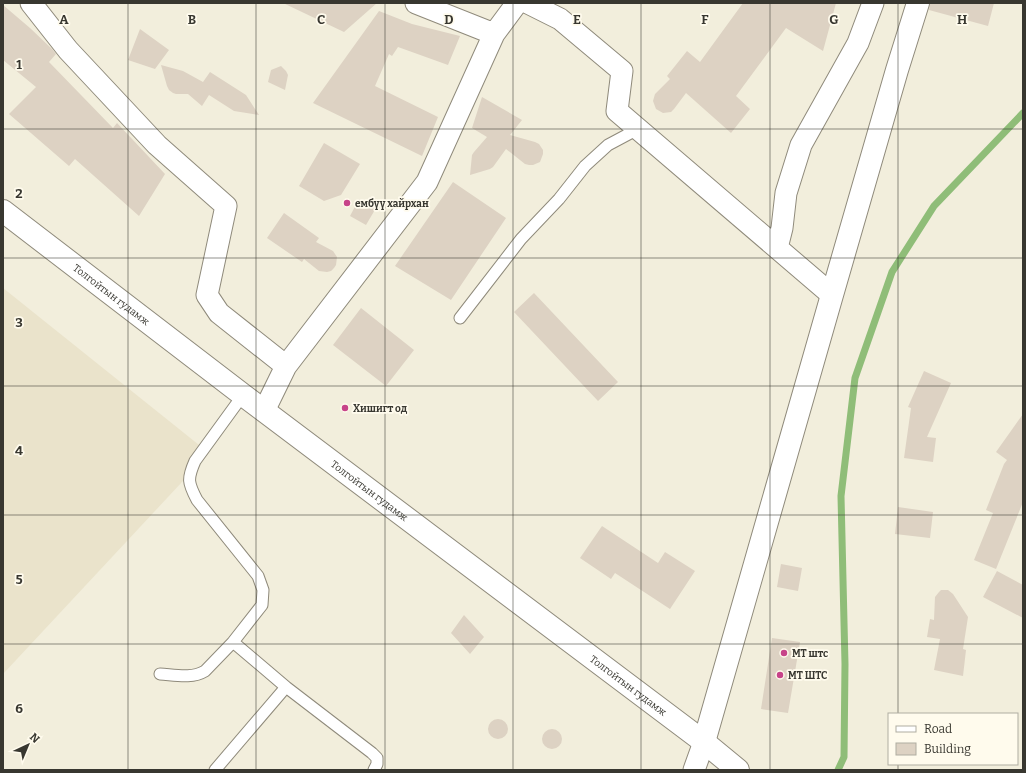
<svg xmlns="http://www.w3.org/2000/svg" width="1026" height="773" viewBox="0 0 1026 773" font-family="Bitter,serif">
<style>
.built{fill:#eae3cb}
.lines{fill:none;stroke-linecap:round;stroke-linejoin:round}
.stream{stroke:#8fbd78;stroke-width:7}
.building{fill:#ddd2c3}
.service-casing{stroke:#8f8a7b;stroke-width:13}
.minor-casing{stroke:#8f8a7b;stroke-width:23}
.tertiary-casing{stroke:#8f8a7b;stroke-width:24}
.secondary-casing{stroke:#8f8a7b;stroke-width:24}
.service{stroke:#fff;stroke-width:11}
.minor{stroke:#fff;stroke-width:21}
.tertiary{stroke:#fff;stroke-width:22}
.secondary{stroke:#fff;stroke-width:22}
.grid{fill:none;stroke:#383730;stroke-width:1;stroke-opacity:0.55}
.poi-dot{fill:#c74389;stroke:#fffbed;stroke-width:1.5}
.labels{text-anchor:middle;stroke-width:3.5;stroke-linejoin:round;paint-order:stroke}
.poi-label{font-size:10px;font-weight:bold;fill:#383730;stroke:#fffbed;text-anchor:start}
.street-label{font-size:10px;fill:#383730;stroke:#fffbed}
.grid-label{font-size:13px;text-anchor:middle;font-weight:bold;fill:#383730;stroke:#fffbed;stroke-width:3.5;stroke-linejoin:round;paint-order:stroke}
</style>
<rect width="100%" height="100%" fill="#f2eedc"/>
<path class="built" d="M3 288 209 453 3 674Z"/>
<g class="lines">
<path class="stream" d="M838 770 844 757 845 664 841 496 855 378 892 272 934 206 1023 113"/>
</g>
<path class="building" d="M283 3H377L344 32Z
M743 3H836L823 51 786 28 736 96 750 109 731 133 686 93 674 109 671 112 663 113 656 109 653 101 655 94 670 79 667 76 687 51 700 62Z
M930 3H994L988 26 929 10Z
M3 5 30 28 52 49 56 54 49 62 113 128 117 123 165 174 139 216 75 159 69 166 9 114 36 87 3 60Z
M379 11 412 24 460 36 448 65 398 47 392 56 389 54 375 86 438 117 422 156 313 103Z
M140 29 169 50 155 69 128 60Z
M161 65 183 71 203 82 210 72 246 95 259 115 234 111 209 95 202 106 188 94H176L173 93 169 90 167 86Z
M281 66 286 71 288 75 285 90 268 82 271 70Z
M482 97 522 120 510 135 535 142 539 144 543 150V154L540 162 533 165H529L525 164 506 149 493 167 490 169 470 175 472 155 474 152 487 137 472 128Z
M324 143 360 164 341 195 324 201 299 186Z
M453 182 506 218 451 300 395 266Z
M359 199 376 208 366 225 350 216Z
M284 213 319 238 316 242 333 251 337 257 336 265 334 268 331 271 327 272 319 271 304 259 302 262 267 238Z
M534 293 618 382 598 401 514 312Z
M361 308 414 350 386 386 333 345Z
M924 371 951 383 927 437 936 438 933 462 904 458 911 408 908 407Z
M1023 414V502L996 569 974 560 993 513 986 510 1004 464 1007 460 996 452Z
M898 507 933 512 930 538 895 534Z
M602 526 658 563 665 552 695 571 670 609 615 573 611 579 580 558Z
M781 564 802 568 798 591 777 587Z
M997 571 1023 585V618L983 597Z
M941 590H948L953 594 968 617 963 649 966 650 963 676 934 670 940 639 927 637 930 619 934 620 935 597 939 592Z
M464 615 484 637 470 654 451 633Z
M772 638 800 642 788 713 761 709Z
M488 729a10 10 0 1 1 20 0a10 10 0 1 1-20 0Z
M542 739a10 10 0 1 1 20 0a10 10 0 1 1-20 0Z"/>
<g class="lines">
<g class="service-casing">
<path id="service" d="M460 318 521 239 559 199 585 166 608 145 638 129
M160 674C175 675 192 679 205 671L233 642
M286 687 372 753 377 758V764L374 770
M215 770 286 687 233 642 262 605 263 590 258 576 197 500C188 483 187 479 195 461L243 395"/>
</g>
<g class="minor-casing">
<path id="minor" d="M31 3 68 50 157 145 226 206 207 295 219 313 286 366
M416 3 494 34
M528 3 560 19 622 71 617 111 832 295
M777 248 782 228 786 193 801 145 858 43 873 3
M264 411 286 366 427 182 494 34 517 3
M694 770 704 742"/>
</g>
<g class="tertiary-casing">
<path id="tertiary" d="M704 742 832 295 897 70 918 3"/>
</g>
<g class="secondary-casing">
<g id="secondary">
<path id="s1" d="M3 211 243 395 704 742 738 770"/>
</g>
</g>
<use href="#service" class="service"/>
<use href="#minor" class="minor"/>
<use href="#tertiary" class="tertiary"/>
<use href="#secondary" class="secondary"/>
</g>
<path class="grid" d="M128 3V770M256 3V770M385 3V770M513 3V770M641 3V770M770 3V770M898 3V714M3 129H1023M3 258H1023M3 386H1023M3 515H1023M3 644H1023M898 764V770"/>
<g class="poi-dot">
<circle cx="347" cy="203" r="4"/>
<circle cx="345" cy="408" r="4"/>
<circle cx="784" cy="653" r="4"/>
<circle cx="780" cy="675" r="4"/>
</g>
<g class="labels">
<g class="poi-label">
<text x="355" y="207">ембүү хайрхан</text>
<text x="353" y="412">Хишигт од</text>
<text x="792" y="657">МТ штс</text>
<text x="788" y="679">MТ ШТС</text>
</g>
<g class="street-label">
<text dy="4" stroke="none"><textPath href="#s1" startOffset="137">Толгойтын гудамж</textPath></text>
<text dy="4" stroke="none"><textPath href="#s1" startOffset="461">Толгойтын гудамж</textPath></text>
<text dy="4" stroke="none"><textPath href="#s1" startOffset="785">Толгойтын гудамж</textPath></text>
</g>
</g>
<g class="grid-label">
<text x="64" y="24">A</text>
<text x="192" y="24">B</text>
<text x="321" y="24">C</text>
<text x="449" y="24">D</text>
<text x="577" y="24">E</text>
<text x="705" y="24">F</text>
<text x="834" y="24">G</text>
<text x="962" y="24">H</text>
<text x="19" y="69">1</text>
<text x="19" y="198">2</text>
<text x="19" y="327">3</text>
<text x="19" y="455">4</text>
<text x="19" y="584">5</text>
<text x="19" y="713">6</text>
</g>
<rect width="1026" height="773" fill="none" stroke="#383730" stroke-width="8"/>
<rect x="888" y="713" width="130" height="52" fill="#fffbed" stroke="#afada1"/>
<rect x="896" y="726" width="20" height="6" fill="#ffffff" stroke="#afada1"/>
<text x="924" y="733" font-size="12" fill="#383730">Road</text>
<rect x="896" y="743" width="20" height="12" fill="#ddd2c3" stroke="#afada1"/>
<text x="924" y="753" font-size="12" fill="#383730">Building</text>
<g transform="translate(28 745) rotate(44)" stroke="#fffbed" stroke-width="3" paint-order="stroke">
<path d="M0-3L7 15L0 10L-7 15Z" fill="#383730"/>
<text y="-6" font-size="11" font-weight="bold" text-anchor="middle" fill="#383730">N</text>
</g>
</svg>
